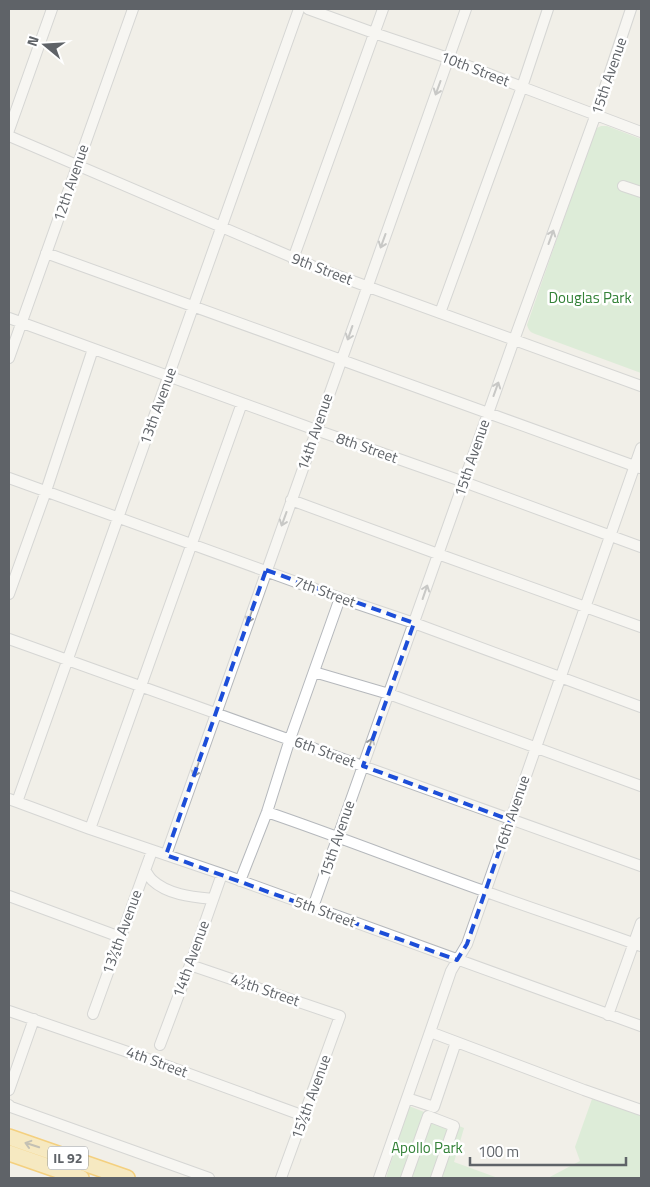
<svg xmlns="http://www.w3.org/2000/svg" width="650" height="1187" viewBox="0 0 650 1187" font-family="'Titillium Web',sans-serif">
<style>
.green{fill:#c5e8c5}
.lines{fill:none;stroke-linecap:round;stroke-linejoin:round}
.minor-casing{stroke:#b5b8bc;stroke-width:12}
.highway-casing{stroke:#f9ab00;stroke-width:18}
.minor{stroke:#fff;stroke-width:10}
.highway{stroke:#fde293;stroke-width:15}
.oneway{stroke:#979a9d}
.oneway2{stroke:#8e8975}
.marked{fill:none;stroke:#1d4ed8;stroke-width:4;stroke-dasharray:10 6;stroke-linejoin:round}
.labels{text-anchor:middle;stroke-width:5;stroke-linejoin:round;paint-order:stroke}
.shield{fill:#fff;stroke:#8f9295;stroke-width:1}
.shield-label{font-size:14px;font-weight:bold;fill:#5f6368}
.street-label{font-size:15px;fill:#5f6368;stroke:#fff}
.park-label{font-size:15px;fill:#348238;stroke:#fff}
</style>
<rect width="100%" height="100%" fill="#f1efe8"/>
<path class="green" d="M601 126H607L641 139V373L538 335C532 333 529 332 527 325L594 132 597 128Z
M592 1099 641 1115V1178H548L580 1161 575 1147Z
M409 1106 464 1128 454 1162 498 1178H386Z"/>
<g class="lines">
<g class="minor-casing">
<path id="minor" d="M308 9 374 33 448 58 522 87 641 132
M9 130 52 9
M9 136 322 270 641 386
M623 186 641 192
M46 253 488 413 640 468
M293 259 383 9
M440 313 522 87 548 9
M9 318 316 430 464 482 641 547
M9 358 133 9
M9 478 340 598 414 623 641 707
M291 500 438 554 641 627
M9 594 46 491 93 349
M9 639 641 866
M314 672 389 694 641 786
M9 799 90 829 222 874 641 1026
M17 802 299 9
M267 812C340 837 411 865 484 891 536 910 589 927 641 946
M90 829 242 403
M166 855 466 9
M145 870C147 873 149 877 152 880 168 895 193 897 213 899
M240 881 267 812 290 739 340 598
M9 896 120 937
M313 907 514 340 596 114 631 9
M190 965 340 1016 281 1178
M9 1011 151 1060 304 1116
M93 1014 152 851
M608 1015 641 923
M430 1032 584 1090 641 1110
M160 1045 190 965 222 874
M9 1090 34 1019
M407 1098 434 1107 456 1042
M9 1105 11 1107 209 1178
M379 1178 430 1032 451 971 467 944 641 448
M406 1178 428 1116 454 1126 436 1178"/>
</g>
<g class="highway-casing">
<path id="highway" d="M9 1137 127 1178
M9 1153 81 1178"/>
</g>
<use href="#minor" class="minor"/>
<use href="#highway" class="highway"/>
</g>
<defs><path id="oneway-shaft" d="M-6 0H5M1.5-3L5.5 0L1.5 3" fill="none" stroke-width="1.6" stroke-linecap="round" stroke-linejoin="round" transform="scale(1.25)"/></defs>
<g class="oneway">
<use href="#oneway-shaft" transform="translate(438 88) rotate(110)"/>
<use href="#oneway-shaft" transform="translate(551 237) rotate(-70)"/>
<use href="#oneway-shaft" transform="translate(383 241) rotate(110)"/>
<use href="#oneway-shaft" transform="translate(350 333) rotate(109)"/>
<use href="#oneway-shaft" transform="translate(496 389) rotate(-70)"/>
<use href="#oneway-shaft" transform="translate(284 519) rotate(110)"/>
<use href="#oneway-shaft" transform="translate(425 592) rotate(-71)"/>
<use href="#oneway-shaft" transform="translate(250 616) rotate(109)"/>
<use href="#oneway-shaft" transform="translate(370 745) rotate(-70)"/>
<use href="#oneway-shaft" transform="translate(196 770) rotate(109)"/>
</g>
<use class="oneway2" href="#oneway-shaft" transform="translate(32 1145) rotate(-162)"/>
<path d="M0 0H650V1187H0ZM266 570 414 623 363 766 510 820 467 944 457 960 166 855Z" fill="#f1efe8" fill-opacity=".55" fill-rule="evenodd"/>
<path class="marked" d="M266 570 414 623 363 766 510 820 467 944 457 960 166 855Z"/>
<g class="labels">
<rect class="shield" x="48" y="1146.5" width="40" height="23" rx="4"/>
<g class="shield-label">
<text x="68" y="1163">IL 92</text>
</g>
<g class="street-label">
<text transform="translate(475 69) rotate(21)" y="5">10th Street</text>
<text transform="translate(609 76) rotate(-71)" y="5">15th Avenue</text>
<text transform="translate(71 183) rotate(-71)" y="5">12th Avenue</text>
<text transform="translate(322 269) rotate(21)" y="5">9th Street</text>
<text transform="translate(158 406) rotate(-70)" y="5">13th Avenue</text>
<text transform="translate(315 432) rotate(-71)" y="5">14th Avenue</text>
<text transform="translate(367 448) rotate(19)" y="5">8th Street</text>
<text transform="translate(472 458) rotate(-71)" y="5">15th Avenue</text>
<text transform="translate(325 592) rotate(20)" y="5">7th Street</text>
<text transform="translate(325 752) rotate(20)" y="5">6th Street</text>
<text transform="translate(512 814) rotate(-71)" y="5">16th Avenue</text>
<text transform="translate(337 839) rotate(-71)" y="5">15th Avenue</text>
<text transform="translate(325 912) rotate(20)" y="5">5th Street</text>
<text transform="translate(122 932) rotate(-70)" y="5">13½th Avenue</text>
<text transform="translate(191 959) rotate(-70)" y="5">14th Avenue</text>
<text transform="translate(265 990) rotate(19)" y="5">4½th Street</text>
<text transform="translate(157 1062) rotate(20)" y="5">4th Street</text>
<text transform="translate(311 1097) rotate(-70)" y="5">15½th Avenue</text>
</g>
<g class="park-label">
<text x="590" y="303">Douglas Park</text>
<text x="427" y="1153">Apollo Park</text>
</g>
</g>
<rect width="650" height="1187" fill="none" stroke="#5f6368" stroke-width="20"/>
<g transform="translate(45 45) rotate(288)" stroke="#ffffff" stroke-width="4" paint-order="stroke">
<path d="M0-4L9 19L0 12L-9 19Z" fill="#5f6368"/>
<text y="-8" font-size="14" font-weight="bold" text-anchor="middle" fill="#5f6368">N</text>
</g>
<path d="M470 1157v8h156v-8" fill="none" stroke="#5f6368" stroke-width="2.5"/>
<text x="478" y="1157" font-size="15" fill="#5f6368" stroke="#ffffff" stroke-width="4" paint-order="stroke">100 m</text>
</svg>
